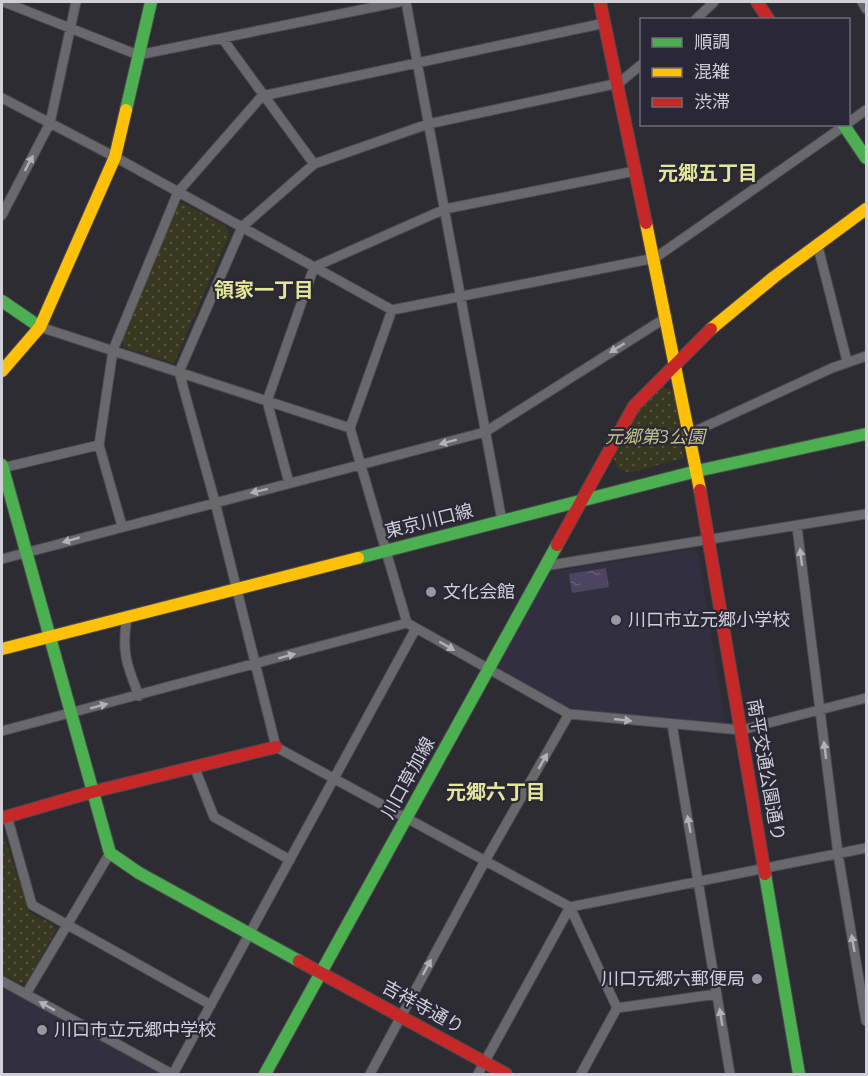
<svg xmlns="http://www.w3.org/2000/svg" width="868" height="1076" viewBox="0 0 868 1076" font-family="Bitter,'Noto Sans JP',serif">
<style>
.built{fill:#322f41}
.grass{fill:url(#grass-dots)}
.water{fill:url(#water-ripples)}
.lines{fill:none;stroke-linecap:round;stroke-linejoin:round}
.street-casing{stroke:#4a494f;stroke-width:11}
.fast-casing{stroke:#4a494f;stroke-width:14}
.slow-casing{stroke:#4a494f;stroke-width:14}
.jam-casing{stroke:#4a494f;stroke-width:14}
.street{stroke:#68686d;stroke-width:9}
.fast{stroke:#4caf50;stroke-width:12}
.slow{stroke:#ffc107;stroke-width:12}
.jam{stroke:#c62828;stroke-width:12}
.oneway{fill:#b2b1b9}
.poi-dot{fill:#97979f;stroke:#2a2836;stroke-width:2}
.labels{text-anchor:middle;stroke-width:4.5;stroke-linejoin:round;paint-order:stroke}
.park-label{font-size:18px;font-style:italic;fill:#c2c488;stroke:#2a2836}
.street-label{font-size:18px;fill:#d1d0d9;stroke:#2a2836}
.poi-label{font-size:18px;fill:#d1d0d9;stroke:#2a2836;text-anchor:start}
.neighbourhood-label{font-size:20px;font-weight:bold;fill:#e4e698;stroke:#2a2836}
</style>
<defs>
<pattern id="grass-dots" width="8" height="8" patternUnits="userSpaceOnUse" patternTransform="scale(1.5)"><rect width="8" height="8" fill="#383820"/><path d="M2 2h.1M6 6h.1" fill="none" stroke="#545440" stroke-width="1.8" stroke-linecap="round"/></pattern>
<pattern id="water-ripples" width="26" height="14" patternUnits="userSpaceOnUse" patternTransform="scale(1.5)"><rect width="26" height="14" fill="#4b4561"/><path d="M2 4q2-2 4 0t4 0M15 11q2-2 4 0t4 0" fill="none" stroke="#645f77"/></pattern>
</defs>
<rect width="100%" height="100%" fill="#2c2c32"/>
<path class="built" d="M694 549 698 553 725 721 721 725 571 710 500 672 498 665 548 575 554 571Z
M2 986 162 1074H2Z"/>
<path class="grass" d="M183 203 227 227 229 235 174 363 124 347 122 340 178 204Z
M664 387 674 392 684 458 632 472C620 473 616 467 613 456 623 438 644 393 664 387Z
M2 829 29 912 54 925 56 930 27 982 20 983 2 974Z"/>
<path class="water" d="M606 568 609 587 572 593 569 574Z"/>
<g class="lines">
<g class="street-casing">
<path id="street" d="M4 2 138 55 399 2
M406 2 502 521
M862 2 866 9
M695 20 714 2
M222 38 314 164
M642 64 619 83 428 124 314 164 242 227 179 372 215 502 276 747 570 907 866 848
M2 98 115 157 392 310 655 258 847 124
M848 123 866 110
M2 215 50 123 76 2
M817 243 847 361
M392 310 350 428 407 623 569 714 741 730 866 698
M40 327 350 428
M689 434 832 368 866 356
M2 468 99 445
M289 483 267 401 314 267 445 209 635 171
M122 526 99 445 113 350 178 192 262 96 605 23
M797 527 838 854 866 1021
M2 559 485 432 667 317
M545 566 866 514
M127 618C121 651 127 666 139 696
M672 724 730 1074
M2 731 407 623
M194 766 214 817 290 860
M7 816 32 905 211 1005
M570 907 617 1008 717 994
M2 981 172 1074
M26 994 110 853
M173 1074 416 628
M370 1074 485 861 569 714
M478 1074 570 907
M581 1074 617 1008"/>
</g>
<g class="fast-casing">
<path id="fast" d="M126 110 151 2
M843 124 866 158
M2 301 40 327
M2 465 110 853 139 873 299 961
M358 558 697 471 866 434
M765 874 799 1074
M265 1074 557 545"/>
</g>
<g class="slow-casing">
<path id="slow" d="M646 223 700 490
M711 329 774 277 866 209
M2 371 40 327 115 157 126 110
M2 649 358 558"/>
</g>
<g class="jam-casing">
<path id="jam" d="M600 2 646 223
M757 2 769 20
M700 490 765 874
M557 545 634 406 711 329
M2 818 92 792 276 747
M299 961 506 1074"/>
</g>
<use href="#street" class="street"/>
<use href="#fast" class="fast"/>
<use href="#slow" class="slow"/>
<use href="#jam" class="jam"/>
</g>
<defs><path id="oneway-solid" d="M-6-.8H1V-3.2L6.5 0L1 3.2V.8H-6Z" transform="scale(1.5)"/></defs>
<g class="oneway">
<use href="#oneway-solid" transform="translate(29 163) rotate(-62)"/>
<use href="#oneway-solid" transform="translate(617 348) rotate(148)"/>
<use href="#oneway-solid" transform="translate(448 442) rotate(165)"/>
<use href="#oneway-solid" transform="translate(259 491) rotate(166)"/>
<use href="#oneway-solid" transform="translate(71 540) rotate(164)"/>
<use href="#oneway-solid" transform="translate(801 557) rotate(-97)"/>
<use href="#oneway-solid" transform="translate(447 646) rotate(30)"/>
<use href="#oneway-solid" transform="translate(287 656) rotate(-15)"/>
<use href="#oneway-solid" transform="translate(99 706) rotate(-15)"/>
<use href="#oneway-solid" transform="translate(623 720) rotate(6)"/>
<use href="#oneway-solid" transform="translate(825 750) rotate(-97)"/>
<use href="#oneway-solid" transform="translate(543 761) rotate(-60)"/>
<use href="#oneway-solid" transform="translate(689 824) rotate(-100)"/>
<use href="#oneway-solid" transform="translate(853 943) rotate(-100)"/>
<use href="#oneway-solid" transform="translate(427 967) rotate(-62)"/>
<use href="#oneway-solid" transform="translate(47 1006) rotate(-151)"/>
<use href="#oneway-solid" transform="translate(721 1017) rotate(-99)"/>
</g>
<g class="poi-dot">
<circle cx="431" cy="592" r="6"/>
<circle cx="616" cy="620" r="6"/>
<circle cx="757" cy="979" r="6"/>
<circle cx="42" cy="1030" r="6"/>
</g>
<g class="labels">
<g class="park-label">
<text x="655" y="443">元郷第3公園</text>
</g>
<g class="street-label">
<text transform="translate(429 521) rotate(-14)" y="6">東京川口線</text>
<text transform="translate(766 770) rotate(80)" y="6">南平交通公園通り</text>
<text transform="translate(408 778) rotate(-61)" y="6">川口草加線</text>
<text transform="translate(423 1007) rotate(29)" y="6">吉祥寺通り</text>
</g>
<g class="poi-label">
<text x="443" y="598">文化会館</text>
<text x="628" y="626">川口市立元郷小学校</text>
<text x="745" y="985" text-anchor="end">川口元郷六郵便局</text>
<text x="54" y="1036">川口市立元郷中学校</text>
</g>
<g class="neighbourhood-label">
<text x="708" y="180">元郷五丁目</text>
<text x="264" y="297">領家一丁目</text>
<text x="496" y="799">元郷六丁目</text>
</g>
</g>
<rect width="868" height="1076" fill="none" stroke="#d1d0d9" stroke-width="6"/>
<rect x="640" y="18" width="210" height="108" fill="#2a2836" stroke="#6d6b77" stroke-width="1.5"/>
<rect x="652" y="38" width="30" height="9" fill="#4caf50" stroke="#6d6b77" stroke-width="1.5"/>
<text x="694" y="48" font-size="18" fill="#d1d0d9">順調</text>
<rect x="652" y="68" width="30" height="9" fill="#ffc107" stroke="#6d6b77" stroke-width="1.5"/>
<text x="694" y="78" font-size="18" fill="#d1d0d9">混雑</text>
<rect x="652" y="98" width="30" height="9" fill="#c62828" stroke="#6d6b77" stroke-width="1.5"/>
<text x="694" y="108" font-size="18" fill="#d1d0d9">渋滞</text>
</svg>
